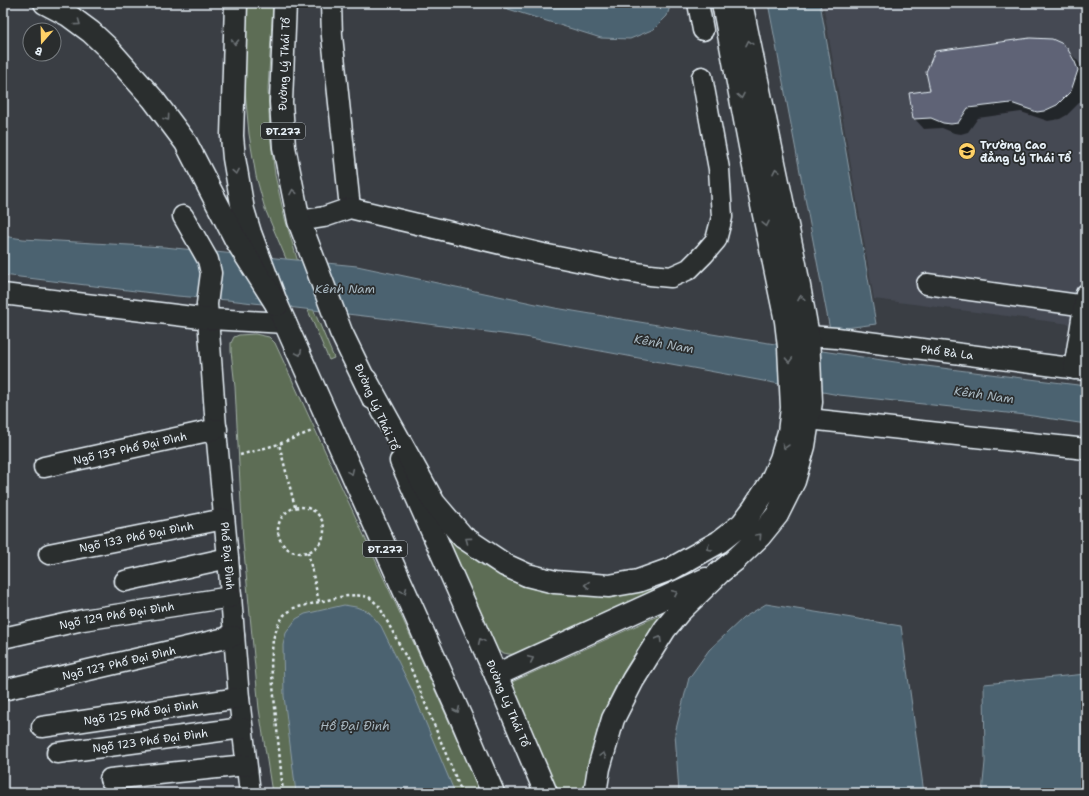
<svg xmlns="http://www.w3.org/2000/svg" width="1089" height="796" viewBox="0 0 1089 796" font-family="'Shantell Sans',sans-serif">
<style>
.built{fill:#454953}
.green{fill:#5d6d55;stroke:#a2afa6}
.water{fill:#4b626f;stroke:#8a9ba6}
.shadow{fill:#0007}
.building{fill:#5e6476;stroke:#e8f1f8}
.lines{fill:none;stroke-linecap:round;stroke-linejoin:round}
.minor-casing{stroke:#e8f1f8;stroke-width:23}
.major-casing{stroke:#e8f1f8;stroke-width:25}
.highway-casing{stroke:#e8f1f8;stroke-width:25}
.path{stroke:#e8f1f8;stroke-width:2.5;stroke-dasharray:3 3;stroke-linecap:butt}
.minor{stroke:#2a2d2e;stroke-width:20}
.major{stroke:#2a2d2e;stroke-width:22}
.highway{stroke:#2a2d2e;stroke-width:22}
.oneway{stroke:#6c7275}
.labels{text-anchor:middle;stroke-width:3.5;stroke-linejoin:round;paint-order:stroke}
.shield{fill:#2a2d2e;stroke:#afb6bb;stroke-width:1}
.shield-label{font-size:10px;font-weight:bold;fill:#e8f1f8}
.street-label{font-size:11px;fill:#e8f1f8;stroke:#2a2d2e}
.poi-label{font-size:11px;font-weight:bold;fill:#e8f1f8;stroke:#2a2d2e;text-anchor:start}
.water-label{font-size:12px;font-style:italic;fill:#a9b8c1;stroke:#2a2d2e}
</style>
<rect width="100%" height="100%" fill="#3a3e44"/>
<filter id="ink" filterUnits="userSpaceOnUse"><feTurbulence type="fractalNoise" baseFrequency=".025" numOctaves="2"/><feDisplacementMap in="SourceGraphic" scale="8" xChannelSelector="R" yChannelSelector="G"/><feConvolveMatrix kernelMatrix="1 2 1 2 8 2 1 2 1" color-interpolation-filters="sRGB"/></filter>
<g filter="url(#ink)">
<path class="built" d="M823 3H1086V326L874 299Z"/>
<path class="green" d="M246 3H273L268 89 270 134 275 175 284 215 309 299 334 358 329 360 265 209 256 176 249 134 242 58Z
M255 334 269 337 275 343 416 648 481 793H272L259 709 243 542 235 387 231 351V343L234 337 239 335Z
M445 535 466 553 482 565 502 577 521 585 547 590 617 595 667 587 520 654C510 655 501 654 493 647Z
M662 614C643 641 624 668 610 698 596 727 589 761 586 793H557L510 683Z"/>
<path class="water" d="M489 3H671L667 16 654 29 630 39 601 38Z
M768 3H820L876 324 830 330Z
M3 236 23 239 164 247 357 266 555 308 742 339 902 363 1086 386V424L1026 415 839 395 525 337 398 320 228 300 177 296 3 275Z
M766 604 901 626 924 793H679L675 733 689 678 709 650 743 618Z
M344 605 356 607 369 612 381 626 412 690 455 793H296L284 696 283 645 286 633 296 619 305 614Z
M1086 674V793H982L985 762 984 684Z"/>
<path class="shadow" d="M1061 44 1077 60 1082 67 1086 77V85L1081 101 1067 115 1060 119 1048 121 1021 112 978 118 968 132 961 134 954 133 942 128 924 129 914 118 931 91Z"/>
<path class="building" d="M1030 38 1052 39 1061 43 1067 48 1075 62 1078 70 1071 91 1057 105 1044 111 1037 112 1011 103 968 108 958 123 951 124 943 123 931 118 913 119 909 93 930 90 926 72 935 51Z"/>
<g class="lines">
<g class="minor-casing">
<g id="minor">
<path d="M331 3 332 36 350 208"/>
<path d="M698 3 703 30"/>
<path id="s1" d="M183 216 208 260 211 273 207 304 217 441 228 558 239 698 250 793"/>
<path d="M299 221 324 217 350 208 543 254 626 271 650 275 671 277 689 269 704 254 716 240 722 217 719 169 702 77"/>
<path d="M927 284 1086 306"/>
<path d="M3 294 209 319 286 323"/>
<path id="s2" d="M808 336 837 338 1086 370"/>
<path d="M1074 369 1086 294"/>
<path d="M809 419 1086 449"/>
<path id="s3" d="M44 467 217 429"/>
<path id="s4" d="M49 554 224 519"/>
<path d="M125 581 228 558"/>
<path id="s5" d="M3 638 83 620 231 597"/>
<path id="s6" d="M3 690 234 636"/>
<path id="s7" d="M42 727 239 698"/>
<path id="s8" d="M57 753 242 728"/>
<path d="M110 779 246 765"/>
</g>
</g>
<g class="major-casing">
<g id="major">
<path d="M236 3 232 136 234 158 243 210 250 233 277 305 462 720 493 793"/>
<path d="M285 3 281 102 284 147 299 221 341 332 373 398"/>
<path id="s9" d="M401 461 496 675 546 793"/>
</g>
</g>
<g class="highway-casing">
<path id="highway" d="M45 3 68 15 91 32 107 47 153 99 186 143 236 240 277 305
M366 380 434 503 463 537 505 565 527 575 555 582 609 586 638 581 671 569 719 542 742 524 754 508 771 482 781 459 789 432 792 408 789 347 786 321 752 157 723 3
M496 675 706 579
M595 793 599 768 613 719 633 680 665 629 679 612 719 573 734 561 760 536 777 515 794 481 804 446 811 402 808 336 795 264 741 3"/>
</g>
<path class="path" d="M240 455 279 444
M278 530a23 23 0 1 1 46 0a23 23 0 1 1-46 0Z
M295 507 279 444 312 431
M308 552 319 602
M283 793 271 664 273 639 278 625 284 615 294 608 340 597 356 595 369 597 379 606 407 659 462 793"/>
<use href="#minor" class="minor"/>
<use href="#major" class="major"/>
<use href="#highway" class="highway"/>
</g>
<defs><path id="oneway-chevron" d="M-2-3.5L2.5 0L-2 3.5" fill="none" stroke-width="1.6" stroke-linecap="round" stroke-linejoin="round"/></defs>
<g class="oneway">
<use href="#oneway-chevron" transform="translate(78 23) rotate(36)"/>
<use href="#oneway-chevron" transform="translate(235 42) rotate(92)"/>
<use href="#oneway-chevron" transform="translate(749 43) rotate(-102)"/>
<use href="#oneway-chevron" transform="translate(741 96) rotate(79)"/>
<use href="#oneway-chevron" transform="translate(167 118) rotate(54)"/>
<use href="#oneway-chevron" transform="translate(776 171) rotate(-102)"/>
<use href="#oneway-chevron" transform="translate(236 172) rotate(80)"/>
<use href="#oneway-chevron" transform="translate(293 192) rotate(-101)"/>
<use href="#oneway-chevron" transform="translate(766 224) rotate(78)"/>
<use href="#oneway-chevron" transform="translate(801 298) rotate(-100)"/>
<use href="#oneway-chevron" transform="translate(299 353) rotate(66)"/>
<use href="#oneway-chevron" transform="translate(789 360) rotate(88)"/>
<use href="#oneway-chevron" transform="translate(785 446) rotate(106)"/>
<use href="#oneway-chevron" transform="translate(351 472) rotate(66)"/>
<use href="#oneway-chevron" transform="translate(759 536) rotate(-47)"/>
<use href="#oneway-chevron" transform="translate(468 540) rotate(-144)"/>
<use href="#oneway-chevron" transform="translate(709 548) rotate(150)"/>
<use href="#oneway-chevron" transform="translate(587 585) rotate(-178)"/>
<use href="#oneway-chevron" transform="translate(404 591) rotate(66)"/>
<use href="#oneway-chevron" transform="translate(675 593) rotate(-25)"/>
<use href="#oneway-chevron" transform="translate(659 639) rotate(-59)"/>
<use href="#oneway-chevron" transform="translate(481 641) rotate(-114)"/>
<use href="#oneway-chevron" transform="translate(531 659) rotate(-25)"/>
<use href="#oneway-chevron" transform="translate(457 710) rotate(65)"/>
<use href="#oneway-chevron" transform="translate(603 755) rotate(-75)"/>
</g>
</g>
<defs>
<g id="university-disc" transform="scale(0.9)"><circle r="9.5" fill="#ffd166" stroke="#2a2d2e"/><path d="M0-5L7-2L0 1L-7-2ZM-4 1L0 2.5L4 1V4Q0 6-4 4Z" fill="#111"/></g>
</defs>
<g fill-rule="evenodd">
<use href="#university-disc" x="967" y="151"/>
</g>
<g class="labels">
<g class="shield">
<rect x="261" y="123" width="44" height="16" rx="3"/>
<rect x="363" y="541" width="44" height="16" rx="3"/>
</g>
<g class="shield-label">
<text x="283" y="135">ĐT.277</text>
<text x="385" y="553">ĐT.277</text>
</g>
<g class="street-label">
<text transform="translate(284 64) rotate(-88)" y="4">Đường Lý Thái Tổ</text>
<text dy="4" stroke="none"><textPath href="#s2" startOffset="140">Phố Bà La</textPath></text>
<text transform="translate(377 407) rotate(66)" y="4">Đường Lý Thái Tổ</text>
<text dy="4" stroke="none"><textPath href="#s3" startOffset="88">Ngõ 137 Phố Đại Đình</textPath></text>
<text dy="4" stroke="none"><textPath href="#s4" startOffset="89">Ngõ 133 Phố Đại Đình</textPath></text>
<text dy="4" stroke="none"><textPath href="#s1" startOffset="348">Phố Đại Đình</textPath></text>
<text dy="4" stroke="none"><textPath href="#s5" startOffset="116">Ngõ 129 Phố Đại Đình</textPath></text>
<text dy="4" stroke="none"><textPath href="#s6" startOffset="119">Ngõ 127 Phố Đại Đình</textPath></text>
<text dy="4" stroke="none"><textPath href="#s9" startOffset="265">Đường Lý Thái Tổ</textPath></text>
<text dy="4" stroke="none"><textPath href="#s7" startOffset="100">Ngõ 125 Phố Đại Đình</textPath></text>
<text dy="4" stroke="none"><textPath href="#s8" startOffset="94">Ngõ 123 Phố Đại Đình</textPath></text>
</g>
<g class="poi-label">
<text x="980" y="149">Trường Cao<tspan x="980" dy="13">đẳng Lý Thái Tổ</tspan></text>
</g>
<g class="water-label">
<text x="345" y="293">Kênh Nam</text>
<text transform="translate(664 344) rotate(10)" y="4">Kênh Nam</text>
<text transform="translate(984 395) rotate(8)" y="4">Kênh Nam</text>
<text x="355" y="730">Hồ Đại Đình</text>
</g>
</g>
<rect width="1089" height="796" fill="none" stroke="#2a2d2e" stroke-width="16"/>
<rect x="8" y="8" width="1073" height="780" fill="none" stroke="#e8f1f8" stroke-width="1.5" filter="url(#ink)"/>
<g transform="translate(42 42) rotate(200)"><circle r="19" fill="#2a2d2e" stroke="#767b7f"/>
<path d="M0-3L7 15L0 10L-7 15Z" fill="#ffd166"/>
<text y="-6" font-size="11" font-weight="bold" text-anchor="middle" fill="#e8f1f8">B</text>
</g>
</svg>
